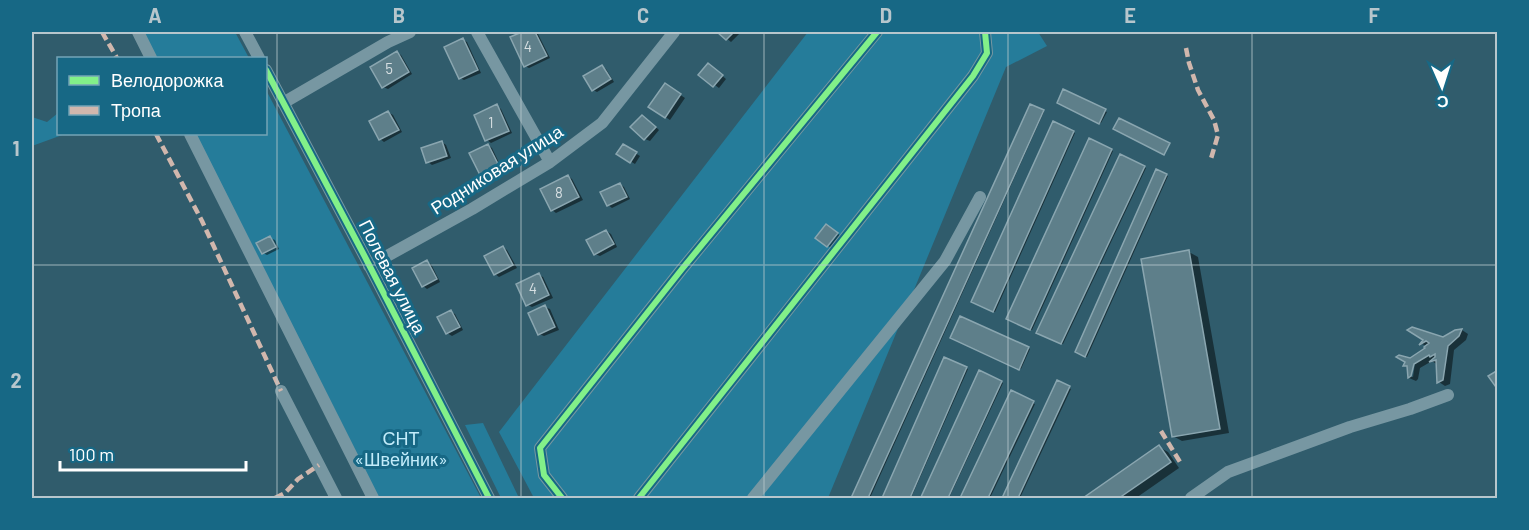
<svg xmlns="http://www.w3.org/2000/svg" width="1529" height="530" viewBox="0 0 1529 530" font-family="Barlow,sans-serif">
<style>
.green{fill:#257c9a}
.shadow{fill:#0007;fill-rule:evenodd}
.building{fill:#5e7f8a;stroke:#8aa6b0;stroke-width:1.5}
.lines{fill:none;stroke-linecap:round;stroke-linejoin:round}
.minor{stroke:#7797a2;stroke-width:12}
.quiet{stroke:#d1b7ad;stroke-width:4.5;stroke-dasharray:9 4.5;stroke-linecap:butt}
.cycleway-casing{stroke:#176885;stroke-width:10}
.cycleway{stroke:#82f089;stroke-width:6}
.grid{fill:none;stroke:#b7c6cc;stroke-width:1.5;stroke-opacity:0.55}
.labels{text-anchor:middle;stroke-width:6;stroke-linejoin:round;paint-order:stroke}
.number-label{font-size:15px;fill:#d7dfe2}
.street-label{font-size:18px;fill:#fff;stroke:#176885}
.park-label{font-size:18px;fill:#c2ecfa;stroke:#176885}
.neatline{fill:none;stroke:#b7c6cc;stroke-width:2}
.grid-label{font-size:20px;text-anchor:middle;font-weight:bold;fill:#b7c6cc}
</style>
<rect width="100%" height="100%" fill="#305c6c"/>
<path class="green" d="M136 32H235L249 58H150Z
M808 32H1038L1047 46 1006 67 828 498H534L499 432Z
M266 90 481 498H371L188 134H266Z
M58 113V134H65L32 146V117L47 122Z
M483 423 519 498H501L465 425Z"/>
<path class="shadow" d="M525 32H537L550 58 529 68 525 66 512 38Z
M719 32H741L731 42Z
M463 40 467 42 481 73 464 80 460 78Z
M397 53 401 55 412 74 388 89 383 87Z
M602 67 606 69 614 82 597 92 593 90Z
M713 68 726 79 719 88 700 74Z
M665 85 685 98 670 120 650 107Z
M1064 91 1107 112 1101 123 1059 103Z
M497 106 501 109 512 133 491 143 487 140Z
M1030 106 1044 112 870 498H853Z
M388 112 393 115 402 132 384 142 380 139Z
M647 119 659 130 650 141 645 139Z
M1053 123 1075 133 995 312 973 302Z
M1089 140 1113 151 1032 330 1008 319Z
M442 142 446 145 451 158 432 165 428 162Z
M488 145 492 148 502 169 485 177 481 174Z
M624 146 640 156 635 164 618 154Z
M1121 156 1146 168 1063 344 1038 332Z
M568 176 572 179 583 200 556 213 552 210Z
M1166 176H1168L1087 357 1076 352Z
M620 184 624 187 630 199 612 208 608 205Z
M830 228 841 236 832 248 828 246Z
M606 231 611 234 617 247 600 256 595 254Z
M270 238 275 240 279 249 267 255 263 253Z
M503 247 507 250 517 268 499 277 495 274Z
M1189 252 1198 257 1229 433 1182 441 1173 436Z
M426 262 431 264 440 282 427 289 423 286Z
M539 275 543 277 553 298 532 307 528 305Z
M545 307 550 309 559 330 544 336 539 334Z
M451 312 455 314 463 330 452 336 447 333Z
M961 318 1030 349 1021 369 952 338Z
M1462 330 1468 334 1466 340 1454 350 1450 384 1445 386 1439 382 1438 365 1432 361 1420 368 1418 379 1416 381 1409 378V368L1405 366 1427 346 1422 344 1426 339H1443L1455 331ZM1415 363 1413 377 1410 376 1411 367Z
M945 359 968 369 911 498H884Z
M980 372 1003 383 949 498H926L922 497Z
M1058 382 1071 389 1020 498H1004Z
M1012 392 1035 404 990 498H961Z
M1159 447 1168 452 1179 468 1136 498H1086Z"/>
<path class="building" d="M522 32H535L547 56 524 67 510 37Z
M717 32H734L726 40Z
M463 38 478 70 459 79 444 47Z
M397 51 409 72 382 88 370 67Z
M708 63 723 75 713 87 698 75Z
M602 65 611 79 592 91 583 76Z
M665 83 681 94 665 118 648 107Z
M1063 89 1106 109 1099 124 1057 103Z
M497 104 509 131 485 141 474 115Z
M1030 104 1044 110 868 498H851Z
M388 111 399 130 379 140 369 121Z
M642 115 656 127 644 140 630 127Z
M1119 118 1170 143 1164 155 1113 129Z
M1053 121 1074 131 993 312 971 302Z
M1089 138 1112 149 1030 330 1006 319Z
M442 141 447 156 426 163 421 148Z
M488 144 499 166 480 175 469 153Z
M623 144 637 152 630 163 616 154Z
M1120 154 1145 166 1061 344 1036 333Z
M1156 169 1167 174 1085 357 1075 352Z
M568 175 579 197 551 211 540 189Z
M620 183 627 197 607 206 600 192Z
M826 224 838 233 827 247 815 238Z
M606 230 614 244 594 255 586 240Z
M270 236 276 247 262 254 256 243Z
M503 246 513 265 494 275 484 256Z
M1189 250 1220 429 1172 437 1141 259Z
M427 260 437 279 422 287 412 268Z
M539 273 549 295 526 306 516 284Z
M545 305 555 327 538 335 528 313Z
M451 310 460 327 446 334 437 317Z
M960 316 1029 347 1019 370 950 338Z
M1412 327 1443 337 1455 330 1462 329 1459 336 1448 346 1443 380 1437 383 1436 360 1429 362 1435 357V354L1430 357 1429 355 1414 364 1411 376 1408 378 1407 366H1403L1405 362 1396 357 1399 355 1410 358 1425 348 1424 347 1429 343 1426 341 1419 345 1423 340 1407 330Z
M944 357 967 367 910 498H882Z
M979 370 1002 381 948 498H923L921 497Z
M1498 370V390L1488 376Z
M1057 380 1070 386 1018 498H1002Z
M1011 390 1034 401 988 498H960Z
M1159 445 1171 462 1119 498H1083Z"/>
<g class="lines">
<path class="minor" d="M138 32 151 58
M245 32 259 58
M477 32 550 162
M266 70 365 257 489 498
M283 103 388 42 410 32
M190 134 373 498
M369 266 472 209 550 162 602 123 674 32
M281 391 336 498
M562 498 544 475 540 448 682 269 877 32
M639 498 973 76 987 53 985 32
M753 498 945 261 980 197
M1191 498 1228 472 1350 427 1410 409 1448 395"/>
<path class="quiet" d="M102 32 117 58
M1186 48 1189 63 1198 90 1214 120 1218 135 1210 162
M156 134 202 221 281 391
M1161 431 1180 462
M275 498 285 493 298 479 319 465"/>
<g class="cycleway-casing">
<path id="cycleway" d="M266 70 365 257 489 498
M562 498 544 475 540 448 682 269 877 32
M639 498 973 76 987 53 985 32"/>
</g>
<use href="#cycleway" class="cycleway"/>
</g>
<path class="grid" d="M277 32V498M521 32V498M764 32V498M1008 32V498M1252 32V498M32 265H1498"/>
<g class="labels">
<g class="number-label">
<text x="528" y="52">4</text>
<text x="389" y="74">5</text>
<text x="491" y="128">1</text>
<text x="559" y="198">8</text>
<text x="533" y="294">4</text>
</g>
<g class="street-label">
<text transform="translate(497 170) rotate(-32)" y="6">Родниковая улица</text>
<text transform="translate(392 277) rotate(63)" y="6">Полевая улица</text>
</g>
<g class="park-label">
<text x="401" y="445">СНТ<tspan x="401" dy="21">«Швейник»</tspan></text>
</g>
</g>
<rect width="1529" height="530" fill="none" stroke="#176885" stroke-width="66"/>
<rect x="57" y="57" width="210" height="78" fill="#176885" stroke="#74a4b6" stroke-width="1.5"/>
<rect x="69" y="76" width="30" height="9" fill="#82f089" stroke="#74a4b6" stroke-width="1.5"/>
<text x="111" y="87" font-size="18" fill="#ffffff">Велодорожка</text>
<rect x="69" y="106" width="30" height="9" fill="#d1b7ad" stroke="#74a4b6" stroke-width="1.5"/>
<text x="111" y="117" font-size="18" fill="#ffffff">Тропа</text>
<g transform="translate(1442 87) rotate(177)" stroke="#176885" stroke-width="4.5" paint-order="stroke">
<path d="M0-4.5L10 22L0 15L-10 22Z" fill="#ffffff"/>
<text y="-9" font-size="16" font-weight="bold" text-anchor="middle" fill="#ffffff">С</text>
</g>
<path d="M60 461v9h186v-9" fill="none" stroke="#ffffff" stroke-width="3"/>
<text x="69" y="461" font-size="18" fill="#ffffff" stroke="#176885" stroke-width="4.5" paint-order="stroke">100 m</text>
<rect x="33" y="33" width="1463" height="464" class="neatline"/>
<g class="grid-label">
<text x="155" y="23">A</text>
<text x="399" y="23">B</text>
<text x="643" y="23">C</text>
<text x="886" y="23">D</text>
<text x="1130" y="23">E</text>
<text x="1374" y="23">F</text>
<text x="16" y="156">1</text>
<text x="16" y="388">2</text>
</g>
</svg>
